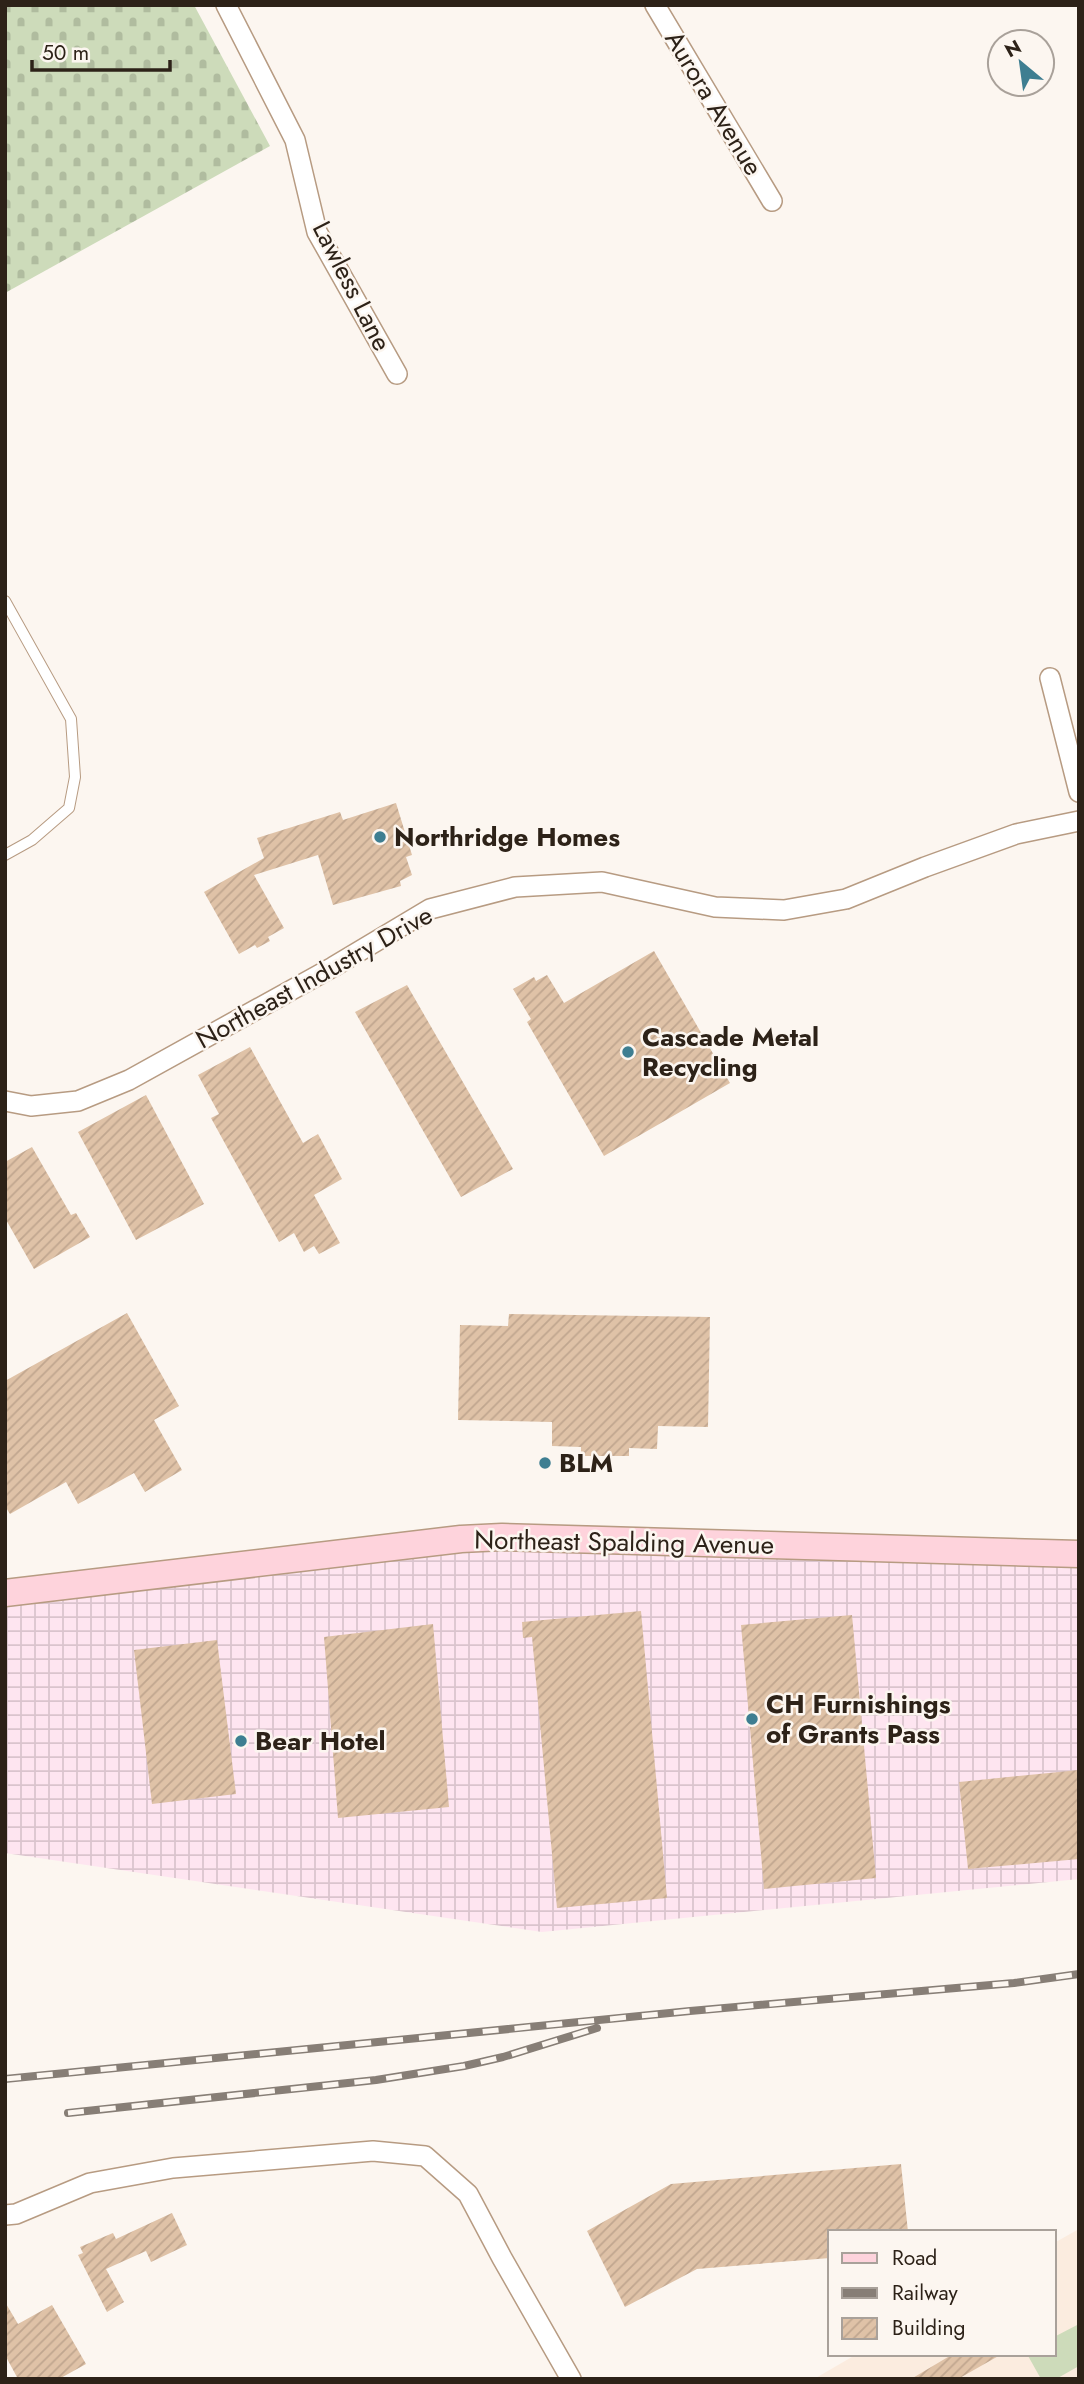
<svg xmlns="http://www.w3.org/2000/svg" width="1084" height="2384" viewBox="0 0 1084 2384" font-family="Jost,sans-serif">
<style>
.industrial{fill:url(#industrial-grid)}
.built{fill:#fbecdf}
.grass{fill:#cddbba}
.cemetery{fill:url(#cemetery-stones)}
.building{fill:url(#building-hatch)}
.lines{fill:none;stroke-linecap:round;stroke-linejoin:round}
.lane-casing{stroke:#b79b82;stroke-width:12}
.street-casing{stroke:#b79b82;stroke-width:22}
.secondary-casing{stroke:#b79b82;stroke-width:29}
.lane{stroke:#fff;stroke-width:10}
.street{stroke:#fff;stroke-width:19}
.secondary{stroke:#fed3dc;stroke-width:26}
.rail-casing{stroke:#877e76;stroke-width:8}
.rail{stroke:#fcf6f0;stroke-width:5;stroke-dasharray:16;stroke-linecap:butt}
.poi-dot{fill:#3e7e91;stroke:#fcf6f0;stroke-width:2.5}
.labels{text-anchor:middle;stroke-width:5;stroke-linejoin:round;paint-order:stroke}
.street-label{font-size:26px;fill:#2d2218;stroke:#fcf6f0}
.poi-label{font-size:26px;font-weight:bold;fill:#2d2218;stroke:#fcf6f0;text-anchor:start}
</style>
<defs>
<pattern id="industrial-grid" width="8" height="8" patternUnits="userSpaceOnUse" patternTransform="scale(1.75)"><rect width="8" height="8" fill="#fee5f0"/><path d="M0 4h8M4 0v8" fill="none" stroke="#dac4cd"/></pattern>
<pattern id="cemetery-stones" width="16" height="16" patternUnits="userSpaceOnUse" patternTransform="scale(1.75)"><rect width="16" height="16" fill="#cddbba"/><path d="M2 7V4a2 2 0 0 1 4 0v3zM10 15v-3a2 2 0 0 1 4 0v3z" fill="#b0bc9f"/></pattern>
<pattern id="building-hatch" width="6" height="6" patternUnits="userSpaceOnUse" patternTransform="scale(1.75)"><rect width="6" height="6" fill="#dfc2a7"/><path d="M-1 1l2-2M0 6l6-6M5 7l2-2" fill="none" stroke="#c0a68f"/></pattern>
</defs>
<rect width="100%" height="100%" fill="#fcf6f0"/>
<path class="industrial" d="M461 1539 1079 1554V1879L542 1932 5 1853V1593Z"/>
<path class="built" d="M1079 2229V2379H814L857 2354H1054V2243Z"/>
<path class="grass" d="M1079 2324V2366L1056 2379H1041L1027 2354H1054V2337Z"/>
<path class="cemetery" d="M5 5H194L270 146 5 293Z"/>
<path class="building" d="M396 803 412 855 406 857 412 875 400 881 401 886 333 905 318 855 254 875 284 928 268 937 270 941 257 948 255 945 239 954 204 892 264 858 257 838 340 812 343 820Z
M654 951 730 1083 604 1156 527 1022 531 1019 513 989 534 977 536 981 547 975 564 1003Z
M407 985 513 1169 461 1197 355 1012Z
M250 1047 303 1143 318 1134 342 1179 314 1195 340 1243 319 1254 314 1246 304 1252 294 1233 279 1242 211 1118 219 1114 198 1075Z
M146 1095 204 1204 136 1240 78 1132Z
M32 1147 71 1215 76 1213 90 1237 34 1269 5 1218V1162Z
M127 1313 179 1406 154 1420 182 1470 145 1492 134 1473 78 1504 66 1482 10 1514 5 1506V1381Z
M509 1314 710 1317 708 1427 658 1426 657 1449 629 1448V1456H581V1447L552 1446V1422L458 1420 460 1325 508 1326Z
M641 1611 667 1898 557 1908 532 1637 523 1638 522 1622Z
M852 1615 876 1878 764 1889 741 1625Z
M433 1624 449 1807 338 1818 324 1637Z
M217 1640 236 1794 152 1804 134 1650Z
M1079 1770V1859L968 1869 959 1782Z
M901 2164 908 2232H830V2258L697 2269 625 2307 587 2231 671 2184Z
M172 2213 187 2245 151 2262 146 2251 106 2269 124 2302 107 2312 78 2255 83 2253 80 2247 113 2233 116 2239Z
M5 2302 18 2324 52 2305 86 2364 59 2379H18L5 2355Z
M953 2354H1002L958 2379H911Z"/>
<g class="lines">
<g class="lane-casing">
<path id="lane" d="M5 601 71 719 75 777 69 808 32 840 5 855"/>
</g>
<g class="street-casing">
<path id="street" d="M226 5 295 140 317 232 397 374
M655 5 772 201
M1050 678 1079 792
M5 1101 31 1106 78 1101 129 1080 333 967 430 909 515 887 602 882 715 907 784 910 846 899 925 867 1016 834 1079 821
M5 2215 16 2214 90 2183 173 2168 373 2151 425 2156 468 2194 502 2258 571 2379"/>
</g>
<g class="secondary-casing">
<path id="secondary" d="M5 1593 461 1539 502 1537 1079 1554"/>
</g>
<use href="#lane" class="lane"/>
<use href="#street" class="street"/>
<use href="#secondary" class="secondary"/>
<g class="rail-casing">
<path id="rail" d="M5 2079 690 2011 1014 1983 1079 1974
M68 2113 376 2080 464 2066 503 2057 597 2028"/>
</g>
<use href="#rail" class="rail"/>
</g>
<g class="poi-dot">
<circle cx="380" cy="837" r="7"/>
<circle cx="628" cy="1052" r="7"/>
<circle cx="545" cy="1463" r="7"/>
<circle cx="752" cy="1719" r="7"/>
<circle cx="241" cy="1741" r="7"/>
</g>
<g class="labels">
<g class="street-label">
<text transform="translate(714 103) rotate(59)" y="9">Aurora Avenue</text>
<text transform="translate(352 286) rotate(63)" y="9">Lawless Lane</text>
<text transform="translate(314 977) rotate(-29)" y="9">Northeast Industry Drive</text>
<text transform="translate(624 1542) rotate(1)" y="9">Northeast Spalding Avenue</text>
</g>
<g class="poi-label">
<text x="394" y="846">Northridge Homes</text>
<text x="642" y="1046">Cascade Metal<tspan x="642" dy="30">Recycling</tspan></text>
<text x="559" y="1472">BLM</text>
<text x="766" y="1713">CH Furnishings<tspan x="766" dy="30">of Grants Pass</tspan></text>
<text x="255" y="1750">Bear Hotel</text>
</g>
</g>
<rect width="1084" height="2384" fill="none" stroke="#2d2218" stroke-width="14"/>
<rect x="828" y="2230" width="228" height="126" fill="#fcf6f0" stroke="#a9a19a" stroke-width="2"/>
<rect x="842" y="2253" width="35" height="10" fill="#fed3dc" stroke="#a9a19a" stroke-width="2"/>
<text x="892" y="2265" font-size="21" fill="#2d2218">Road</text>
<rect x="842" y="2288" width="35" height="10" fill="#877e76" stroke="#a9a19a" stroke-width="2"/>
<text x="892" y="2300" font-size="21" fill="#2d2218">Railway</text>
<rect x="842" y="2318" width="35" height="21" fill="url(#building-hatch)" stroke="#a9a19a" stroke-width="2"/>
<text x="892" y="2335" font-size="21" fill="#2d2218">Building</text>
<g transform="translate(1021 63) rotate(331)"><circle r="33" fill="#fcf6f0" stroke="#a9a19a" stroke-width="2"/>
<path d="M0-5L12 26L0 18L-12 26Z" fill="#3e7e91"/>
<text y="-10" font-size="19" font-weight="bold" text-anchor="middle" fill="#2d2218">N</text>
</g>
<path d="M32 60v10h138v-10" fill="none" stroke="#2d2218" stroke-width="3.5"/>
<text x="42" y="60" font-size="21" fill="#2d2218" stroke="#fcf6f0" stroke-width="5" paint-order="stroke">50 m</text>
</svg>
